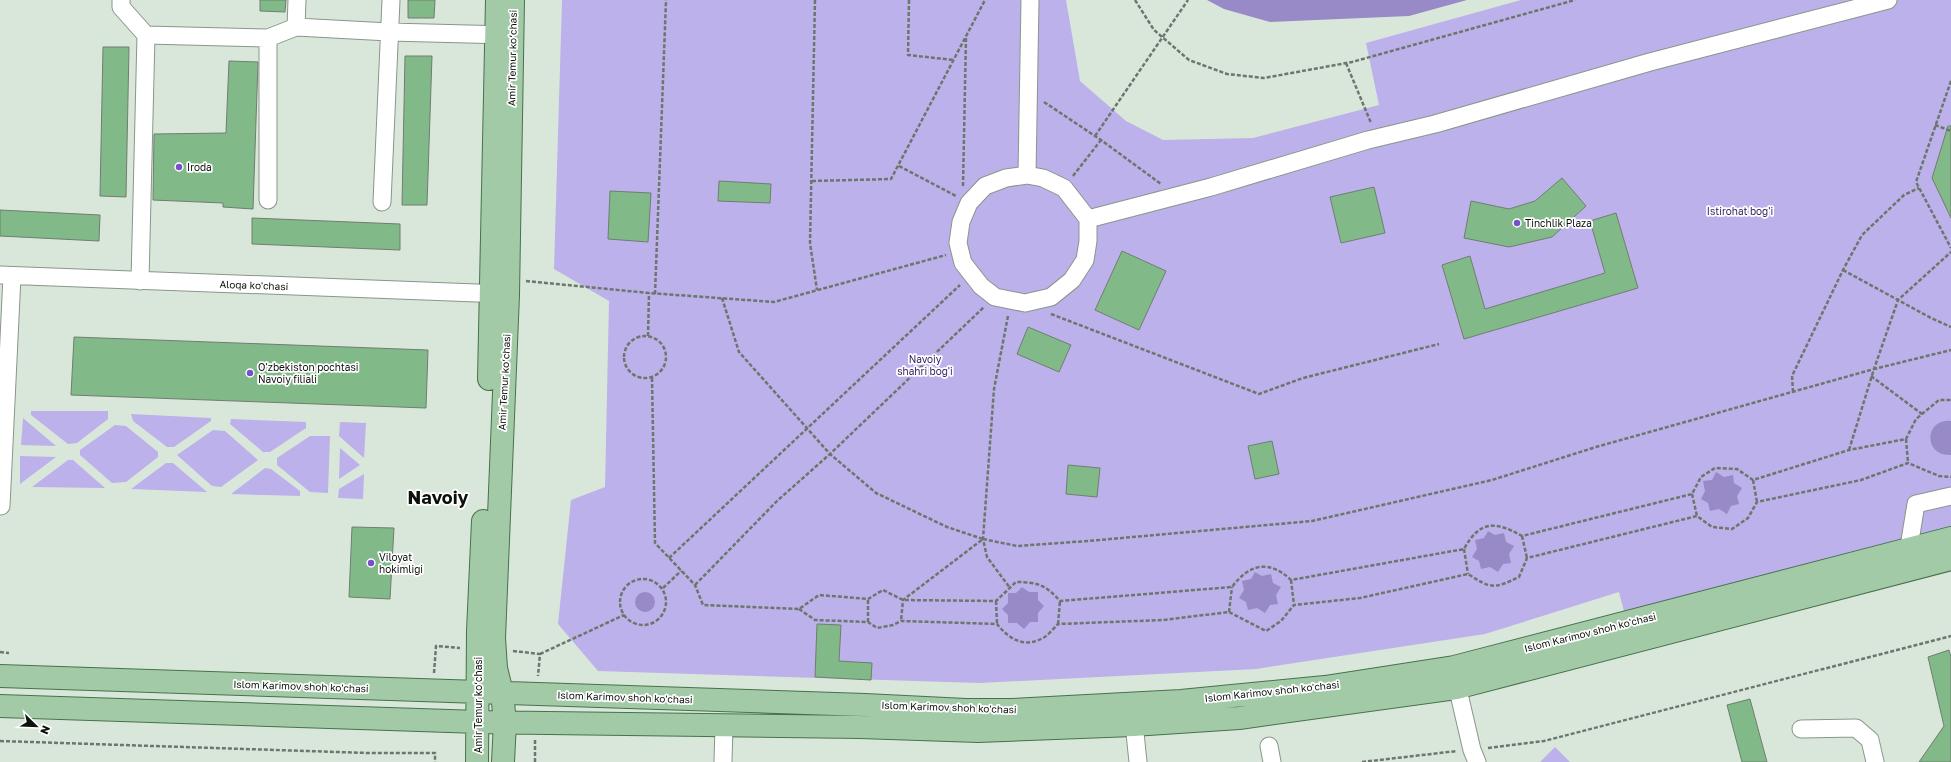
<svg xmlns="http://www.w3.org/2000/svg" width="1951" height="762" viewBox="0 0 1951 762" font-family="'Golos Text',sans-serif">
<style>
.green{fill:#bcb1ea}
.water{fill:#978ac7}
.building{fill:#82b988;stroke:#707d71}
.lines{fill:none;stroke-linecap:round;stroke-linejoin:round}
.minor-casing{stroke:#89968a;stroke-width:19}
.major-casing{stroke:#46724b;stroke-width:24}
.path{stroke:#6d766d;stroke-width:2.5;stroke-dasharray:4 2;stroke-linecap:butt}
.minor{stroke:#fff;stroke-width:17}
.major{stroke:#a3caa7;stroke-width:22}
.poi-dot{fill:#7651ca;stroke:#fff;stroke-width:1.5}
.labels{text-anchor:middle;stroke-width:3.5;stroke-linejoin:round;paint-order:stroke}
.street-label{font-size:10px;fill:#0c110c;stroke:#fff}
.poi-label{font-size:10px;fill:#0c110c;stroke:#fff;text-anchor:start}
.park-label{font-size:10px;fill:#341b64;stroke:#fff}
.town-label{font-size:18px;font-weight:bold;fill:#0c110c;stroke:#fff}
</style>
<rect width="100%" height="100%" fill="#d9e7da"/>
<path class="green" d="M562 0H1066L1080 81 1126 121 1163 140 1253 138 1379 105 1366 43 1521 0H1951V532L1626 619 1619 592 1485 634 1256 669 980 683 598 671 558 624 571 500 605 487 609 301 554 269Z
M31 411H108V419L77 443 68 444 31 415Z
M131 414 211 418V421L174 447H167L133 421Z
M23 418 56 446 21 445Z
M231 419 306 422V428L270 452H263L230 424Z
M340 422 366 423 364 458 339 436Z
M115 425 126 426 158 452V457L126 482 112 483 80 455V450Z
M213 430 225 431 258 460 221 487 212 486 177 455Z
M310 436H330L328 493 310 492 277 465V458Z
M340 448 360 465 339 479Z
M20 456 56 457 20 484Z
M68 460H73L105 488 32 487Z
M166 463H173L207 492 131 489Z
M265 468 271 469 300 491V496L231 494Z
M364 474 363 499 338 498 339 489Z
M1555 747 1570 762H1540Z"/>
<path class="water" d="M1207 0H1467L1409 16 1270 22 1224 9Z
M1951 421V455C1923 457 1924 418 1951 421Z
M1716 472 1724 477 1733 475 1734 483 1742 488 1737 496 1739 504 1731 506 1727 514 1719 509 1710 511 1708 503 1701 499 1705 491 1703 481 1712 480Z
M1488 531 1495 535 1504 533 1506 542 1514 546 1509 554 1511 563 1503 564 1498 572 1490 567 1481 569 1479 561 1472 557 1477 549 1475 540 1484 538Z
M1255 572 1262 576 1271 574 1273 583 1281 587 1276 595 1278 604 1270 605 1265 613 1257 608 1248 610 1246 602 1239 598 1244 590 1242 581 1251 579Z
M1022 587 1029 592H1038V600L1044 606 1038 613V622H1030L1024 629 1017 623H1008V615L1002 609 1008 603V593H1016Z
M635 602a10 10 0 1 1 20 0a10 10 0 1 1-20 0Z"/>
<path class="building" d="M260 0H286L285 12 260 11Z
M408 0H435L434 18H408Z
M103 47H129L126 197 100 196Z
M405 56H432L427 205H402Z
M229 61 258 62 253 209 223 207V203L153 200 154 134 226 133Z
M1948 126H1951V218L1932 178Z
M1562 178 1586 206 1552 237 1509 247 1464 238 1471 201 1509 209 1535 201Z
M719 181 771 184 770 203 718 201Z
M1374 187 1385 233 1341 243 1330 197Z
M610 191 651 193 648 242 608 239Z
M0 210 100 215 99 241 0 236Z
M1616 213 1638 288 1464 339 1442 265 1470 256 1485 309 1605 273 1590 221Z
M252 218 400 224V250L252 244Z
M1122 251 1166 271 1139 330 1095 310Z
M1028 327 1071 345 1059 372 1017 354Z
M74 337 428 350 426 408 71 395Z
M1272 441 1279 474 1255 479 1248 446Z
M1068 465 1100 468 1097 497 1066 494Z
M352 527 394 528 390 599 349 597Z
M817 624 841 625 839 661 872 663 871 680 815 677Z
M1949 650 1951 657V762H1919L1944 726 1928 657Z
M1750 699 1767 762H1742L1727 705Z"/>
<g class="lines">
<g class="minor-casing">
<path id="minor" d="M121 0V7L146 35 140 281
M296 27 389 32 508 35
M146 35 268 38
M1027 175 1043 178 1064 188 1088 219V241L1085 260 1072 280 1051 297 1025 303 995 297 981 286 963 263 958 243 961 222 969 203 985 186 1006 178Z
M1027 175 1030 0
M268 200V38L296 27 297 0
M382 202 391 0
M1088 219 1211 187 1368 140 1435 124 1650 62 1888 0
M0 275 503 294
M1 506 12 276
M1907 559 1916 504 1951 496
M1455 677 1472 750 1477 762
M1133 714 1138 762
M1801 729 1856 728 1870 740 1875 762
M1269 746 1272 762
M723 762 724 726"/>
</g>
<g class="major-casing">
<path id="major" d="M489 379 497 0
M0 676 865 705 966 710H1012L1181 701 1325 687 1454 667 1951 538
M0 706 479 722 860 727 978 731 1133 725 1239 718 1456 688 1951 559
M477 762 478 631 483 521
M503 762 505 722 502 693 496 668 494 638 508 295 513 0"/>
</g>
<path class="path" d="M815 0 810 243 817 290
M909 0 908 55 954 60
M1135 0 1154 30 1189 60 1227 74 1264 78 1352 62 1575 0
M1346 63 1371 123
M1951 81 1916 182 1951 248
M1044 102 1101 140 1161 184
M1935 125 1951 131
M1095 136 1188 0
M899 166 956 196
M1073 176 1101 140
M812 181 891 179 985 0
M963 186 966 37
M1843 270 1931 318 1951 327
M526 281 649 293 774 302 946 255
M655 294 666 0
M722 298 739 352 830 454 876 493 947 527 983 539 903 600 901 621
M1051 314 1259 394 1303 378 1439 344
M1008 316 994 389 983 539 987 557 1010 588
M624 357a21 21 0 1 1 42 0a21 21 0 1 1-42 0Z
M648 336 649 293
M1871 376 1922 414
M652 378 655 543 695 585 703 605 799 609 819 595 868 599 883 590 903 600 996 601 1016 582C1037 582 1046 585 1060 601L1232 587C1249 564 1269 559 1291 580L1464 549C1480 520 1495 521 1522 536L1692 494 1701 477 1715 468 1737 469 1753 480 1849 450 1906 439 1916 419 1939 400H1951
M1793 392 1792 376 1843 270 1862 235 1904 195 1919 188
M1906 439 1908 463
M1849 450 1874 369 1951 350
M1753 480 1757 502
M1692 494 1697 516
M1522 536 1527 558
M983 539 1017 546 1088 541 1312 521 1492 480 1596 447 1874 369 1898 300 1951 252
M1464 549 1468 574
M669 558 960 285
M620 602a23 23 0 1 1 46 0a23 23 0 1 1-46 0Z
M1291 580 1294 605
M695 585 777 501 830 454 984 307
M663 588 681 571
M996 601 997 624
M799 609 815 620 868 622 877 628 893 625 901 621 997 624C1008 638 1023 648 1041 639 1047 637 1053 629 1058 624L1163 620 1229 612 1266 631 1281 621 1294 605 1360 598 1468 574C1491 589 1494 589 1519 577L1527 558 1697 516 1712 527 1732 529 1748 518 1757 502 1861 480 1908 463 1939 476 1951 477
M1229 612 1232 587
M868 622V599
M1058 624 1060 601
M513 651 540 654 538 676
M0 652 9 653
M540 654 624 615
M434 673 436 646 460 648
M0 741 368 753H435V762
M1488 748 1544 741 1951 636
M535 762V739
M1362 762 1457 751"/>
<use href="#minor" class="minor"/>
<use href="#major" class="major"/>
</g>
<g class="poi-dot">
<circle cx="179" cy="167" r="4"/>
<circle cx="1517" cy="223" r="4"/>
<circle cx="250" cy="373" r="4"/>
<circle cx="371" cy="563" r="4"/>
</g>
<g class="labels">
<g class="street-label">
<text transform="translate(512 58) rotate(-89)" y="4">Amir Temur ko‘chasi</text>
<text transform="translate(254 285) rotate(2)" y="4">Aloqa ko'chasi</text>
<text transform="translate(504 382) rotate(-87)" y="4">Amir Temur ko‘chasi</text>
<text transform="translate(1590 632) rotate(-14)" y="4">Islom Karimov shoh ko'chasi</text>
<text transform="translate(301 686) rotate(2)" y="4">Islom Karimov shoh ko'chasi</text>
<text transform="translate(1272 691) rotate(-6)" y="4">Islom Karimov shoh ko'chasi</text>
<text transform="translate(625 697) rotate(2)" y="4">Islom Karimov shoh ko'chasi</text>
<text transform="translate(478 705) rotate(-90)" y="4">Amir Temur ko‘chasi</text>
<text transform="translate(949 707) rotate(2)" y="4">Islom Karimov shoh ko'chasi</text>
</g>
<g class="poi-label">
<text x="187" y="171">Iroda</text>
<text x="1525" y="227">Tinchlik Plaza</text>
<text x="258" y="371">O'zbekiston pochtasi<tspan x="258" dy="12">Navoiy filiali</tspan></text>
<text x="379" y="561">Viloyat<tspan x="379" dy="12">hokimligi</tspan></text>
</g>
<g class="park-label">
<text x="1740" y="215">Istirohat bog'i</text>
<text x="925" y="363">Navoiy<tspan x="925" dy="12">shahri bog'i</tspan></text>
</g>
<g class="town-label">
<text x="438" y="504">Navoiy</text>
</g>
</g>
<g transform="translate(36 726) rotate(113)" stroke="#ffffff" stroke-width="3" paint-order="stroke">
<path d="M0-3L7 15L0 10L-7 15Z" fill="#0c110c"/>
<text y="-6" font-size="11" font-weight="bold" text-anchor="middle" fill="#0c110c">N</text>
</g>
</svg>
